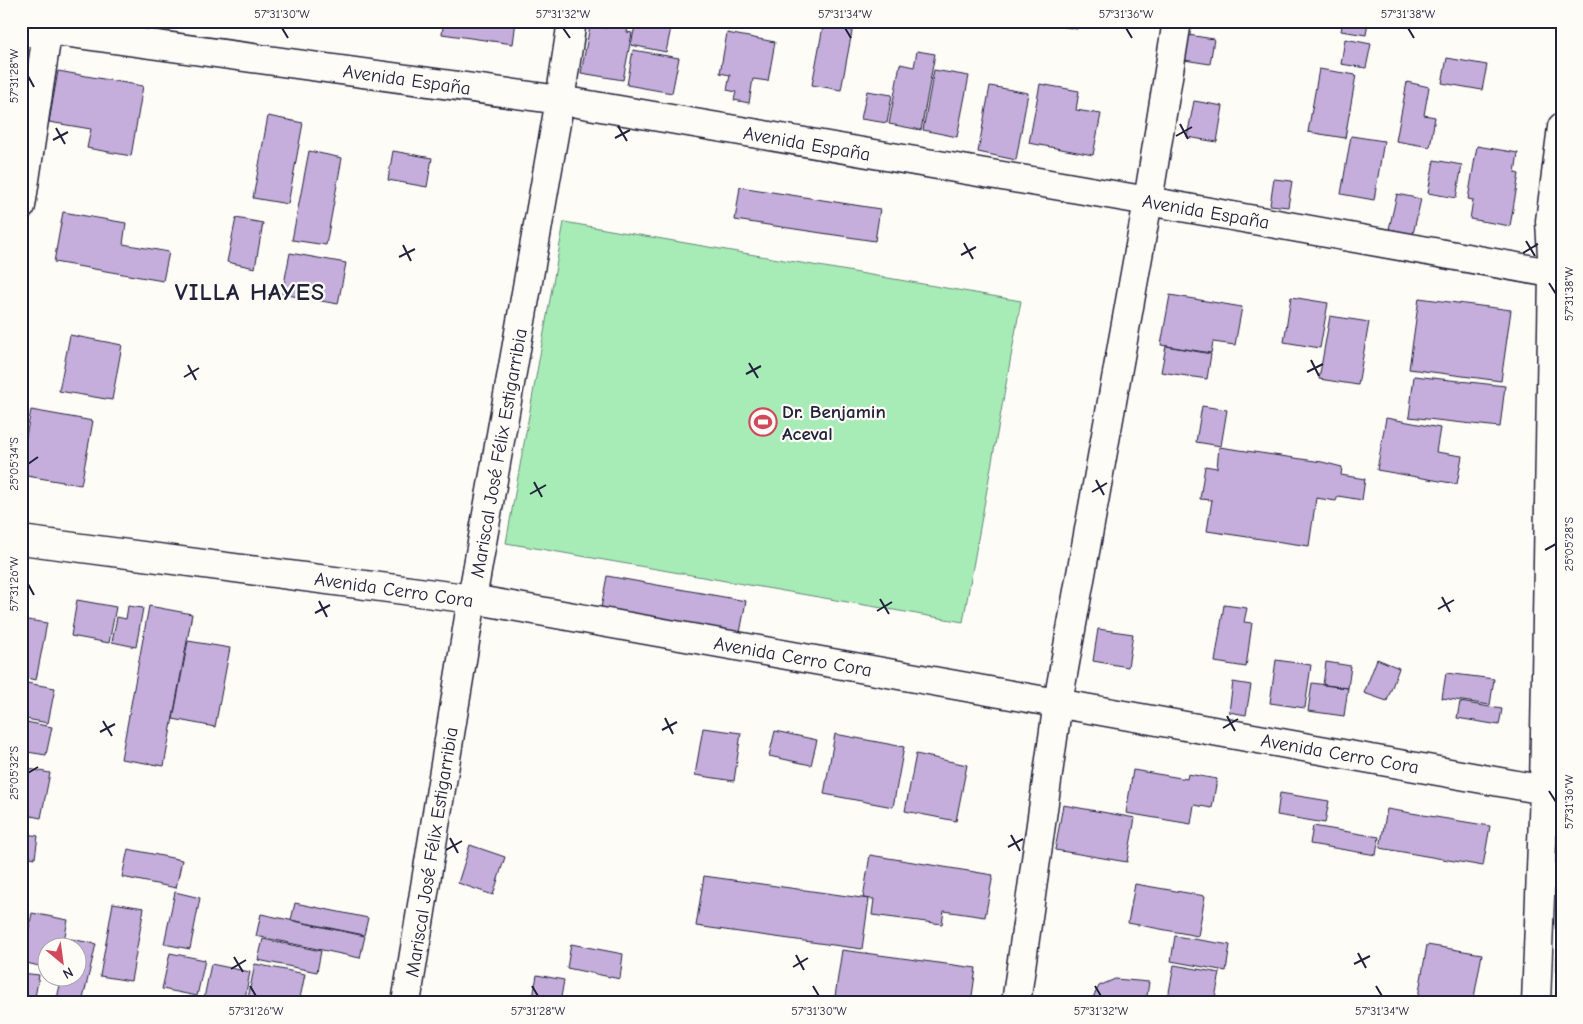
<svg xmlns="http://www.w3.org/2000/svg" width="1583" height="1024" viewBox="0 0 1583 1024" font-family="'Comic Neue',sans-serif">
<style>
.green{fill:#a7ecb6;stroke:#648778}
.building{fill:#c5aedc;stroke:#22223b}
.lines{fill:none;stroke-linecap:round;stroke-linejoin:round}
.street-casing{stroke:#22223b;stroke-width:31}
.street{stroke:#fdfcf7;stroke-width:28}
.ticks{fill:none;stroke:#22223b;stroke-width:2}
.labels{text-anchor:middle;stroke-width:4.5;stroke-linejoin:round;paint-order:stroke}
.street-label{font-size:19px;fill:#22223b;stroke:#fdfcf7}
.poi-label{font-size:19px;font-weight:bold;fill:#22223b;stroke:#fdfcf7;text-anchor:start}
.district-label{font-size:24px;font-weight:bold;letter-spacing:1px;fill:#22223b;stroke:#fdfcf7}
.neatline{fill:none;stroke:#22223b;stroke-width:2}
.ticks-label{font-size:12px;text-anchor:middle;fill:#22223b}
</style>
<rect width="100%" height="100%" fill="#fdfcf7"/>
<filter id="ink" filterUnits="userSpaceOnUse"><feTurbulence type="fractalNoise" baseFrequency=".02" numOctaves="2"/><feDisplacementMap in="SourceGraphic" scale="10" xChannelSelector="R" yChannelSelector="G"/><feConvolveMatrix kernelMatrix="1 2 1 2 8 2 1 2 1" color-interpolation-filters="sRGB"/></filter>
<g filter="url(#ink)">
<path class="green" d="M564 222 1021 301 963 622 506 543Z"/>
<path class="building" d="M444 21H516L513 44 442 34Z
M607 21H629L627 32 632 33 623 80 581 73 590 26 606 28Z
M636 21 672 23 666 52 631 45Z
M824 21H854L841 90 812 85Z
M1032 21H1079L1077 29Z
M1343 21H1368L1366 35 1341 31Z
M727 33 775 42 768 81 753 79 749 103 734 100 736 92 727 90 730 75 720 73Z
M1188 35 1214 39 1210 64 1184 60Z
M1345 39 1371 44 1366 68 1341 64Z
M633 50 679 58 672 93 627 85Z
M917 51 935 54 921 130 889 124 900 64 914 67Z
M1447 58 1487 65 1482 90 1442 83Z
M1319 69 1356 75 1345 138 1308 132Z
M934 70 969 76 957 137 923 130Z
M58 71 143 86 131 156 87 148 91 129 49 122Z
M1407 82 1429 87 1424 115 1435 117 1430 147 1396 141Z
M1040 84 1079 91 1076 110 1101 114 1093 155 1029 143Z
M990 86 1028 93 1016 160 978 152Z
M867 91 892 95 887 123 861 119Z
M1194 101 1223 106 1217 142 1187 137Z
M268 116 303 123 288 204 253 198Z
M1351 136 1384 141 1374 200 1341 194Z
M1477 146 1518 153 1515 173 1519 174 1510 226 1470 219 1473 200 1468 199Z
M309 151 342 158 326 245 292 240Z
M393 151 432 158 427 187 388 180Z
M1434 160 1462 165 1456 198 1428 193Z
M1274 179 1292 181 1288 207 1270 205Z
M740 187 880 209 875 241 735 220Z
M1397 194 1421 199 1413 234 1389 229Z
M63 212 126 223 123 244 169 252 163 281 54 262Z
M236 218 263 223 255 268 227 262Z
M290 253 346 263 338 304 282 294Z
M1170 295 1242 307 1235 345 1213 342 1211 353 1161 345Z
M1291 297 1328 303 1320 348 1284 342Z
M1419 298 1511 310 1501 381 1409 369Z
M1330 316 1369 322 1358 385 1319 379Z
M70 335 122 345 112 400 59 391Z
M1166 346 1211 354 1207 379 1161 372Z
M1414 376 1505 386 1500 427 1409 417Z
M1202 406 1227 410 1221 446 1196 442Z
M31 410 93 421 81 485 21 475V462Z
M1386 418 1440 428 1436 452 1462 456 1457 484 1377 470Z
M1219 447 1322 462 1342 467 1341 475 1365 479 1362 500 1338 496 1336 501 1316 498 1309 546 1207 531 1212 500 1200 499 1205 466 1217 468Z
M607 576 746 601 740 633 601 608Z
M77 600 116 607 109 643 71 636Z
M1224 605 1247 608 1244 622 1252 623 1246 667 1215 662Z
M128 606 143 608 136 647 112 642 117 617 126 619Z
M149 606 192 614 164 766 121 759Z
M21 619 47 623 36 680 21 677Z
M1098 629 1133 634 1128 667 1093 661Z
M188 641 230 648 215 727 173 719Z
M1377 659 1399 668 1387 701 1364 693Z
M1276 660 1311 665 1305 708 1270 703Z
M1326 662 1351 666 1348 688 1323 685Z
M1446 673 1494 679 1490 705 1442 698Z
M21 682 55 688 48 723 21 718Z
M1233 682 1251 685 1246 715 1229 712Z
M1312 683 1348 688 1344 716 1308 711Z
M1460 702 1502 709 1499 725 1457 718Z
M21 721 52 727 46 755 21 751Z
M703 728 741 733 734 781 695 775Z
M775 731 817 740 811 765 769 756Z
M835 734 904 747 893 807 824 794Z
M916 754 967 765 956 821 905 811Z
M24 768 50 773 41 818 21 814Z
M1133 770 1187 779 1188 774 1217 779 1212 808 1194 805 1191 824 1126 813Z
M1280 793 1329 801 1325 823 1277 815Z
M1063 805 1135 818 1127 862 1055 850Z
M1387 809 1490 826 1483 866 1380 848Z
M1313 826 1379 837 1376 855 1310 844Z
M21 833 38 836 35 858 21 855Z
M470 845 505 857 493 895 458 883Z
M128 849 182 860 176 888 122 877Z
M870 855 993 875 985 917 944 911 942 924 872 915 874 899 863 898Z
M704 876 869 899 862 949 696 926Z
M1135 884 1205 896 1198 936 1128 923Z
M175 892 200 898 190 949 164 944Z
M113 903 144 908 131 981 100 976Z
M295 903 368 918 364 935 291 920Z
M32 913 68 920 63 946H48V968L22 962Z
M261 914 365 936 360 958 256 936Z
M1175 936 1230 945 1226 971 1171 961Z
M71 939 96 944 82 1003H56L62 976H78V946H69Z
M263 939 321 951 317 972 258 960Z
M571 944 623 954 620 979 567 968Z
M1427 945 1482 954 1473 1003H1417Z
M842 950 976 968 971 1003H834Z
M170 953 205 960 197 996 162 989Z
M1557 956H1562V1002H1556Z
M211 964 250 972 244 1003H203Z
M255 964 305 974 299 1003H247Z
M1174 965 1220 973 1214 1003H1167Z
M21 973 39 975 34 1003H21Z
M537 975 564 980 560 1003H532Z
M1115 979 1149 982 1146 1003H1090L1099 986Z"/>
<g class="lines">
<g class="street-casing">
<path id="street" d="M21 33 48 30 560 100 1148 201 1562 275
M21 206 49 21
M21 540 472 599 1562 793
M406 1003 472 599 560 100 572 21
M1016 1003 1058 702 1148 201 1177 21
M1536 1003 1544 790 1553 274 1550 221 1562 127"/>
</g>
<use href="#street" class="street"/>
</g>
</g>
<path class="ticks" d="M282 28 288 38M563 28 570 38M845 28 851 38M1126 28 1132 38M1408 28 1414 38M28 76 34 87M1180 124 1188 139M618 126 627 141M56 128 65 144M1176 136 1192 127M615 138 630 130M53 140 68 132M1526 241 1535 256M964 243 973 259M403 245 411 261M1523 253 1538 244M961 255 976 247M399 257 415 249M1549 283 1556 294M1311 360 1319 376M749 363 758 378M188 365 196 380M1307 372 1323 364M746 374 761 366M184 377 199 368M28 464 38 457M1096 480 1104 495M534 482 542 497M1092 492 1107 483M530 494 546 485M1545 550 1556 544M28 584 34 595M1442 597 1450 612M880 599 889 614M319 601 327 617M1438 609 1454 600M877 611 892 602M315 613 330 605M1227 716 1235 731M665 718 673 734M103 721 112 736M1223 728 1238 719M662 730 677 722M100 732 115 724M28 773 38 767M1549 791 1556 802M1011 835 1020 851M450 838 458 853M1008 847 1023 839M446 850 462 841M1358 953 1366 968M796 955 804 970M234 957 243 972M1354 964 1370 956M793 967 808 958M231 969 246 960M250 986 256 996M532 986 538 996M813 986 819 996M1095 986 1101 996M1376 986 1382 996"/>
<defs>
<g id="stadium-ring" transform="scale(1.4375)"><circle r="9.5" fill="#fdfcf7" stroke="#d1495b" stroke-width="1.5"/><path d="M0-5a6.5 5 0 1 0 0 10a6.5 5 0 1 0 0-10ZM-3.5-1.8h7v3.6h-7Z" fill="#d1495b"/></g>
</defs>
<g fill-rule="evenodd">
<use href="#stadium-ring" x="763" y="422"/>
</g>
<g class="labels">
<g class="street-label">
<text transform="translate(407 79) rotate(8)" y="7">Avenida España</text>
<text transform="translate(807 143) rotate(10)" y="7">Avenida España</text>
<text transform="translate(1206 211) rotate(10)" y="7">Avenida España</text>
<text transform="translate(498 453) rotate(-80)" y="7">Mariscal José Félix Estigarribia</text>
<text transform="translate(394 589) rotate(8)" y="7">Avenida Cerro Cora</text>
<text transform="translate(793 656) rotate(10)" y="7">Avenida Cerro Cora</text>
<text transform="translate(1340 753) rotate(10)" y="7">Avenida Cerro Cora</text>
<text transform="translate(431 852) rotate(-81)" y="7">Mariscal José Félix Estigarribia</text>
</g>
<g class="poi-label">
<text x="782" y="418">Dr. Benjamin<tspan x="782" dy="22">Aceval</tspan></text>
</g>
<g class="district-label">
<text x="250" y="300">VILLA HAYES</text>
</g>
</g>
<rect width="1583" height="1024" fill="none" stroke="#fdfcf7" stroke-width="55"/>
<g transform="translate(62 962) rotate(151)"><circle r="24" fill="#fdfcf7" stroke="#a5a5ac"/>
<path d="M0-4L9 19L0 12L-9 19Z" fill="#d1495b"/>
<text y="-8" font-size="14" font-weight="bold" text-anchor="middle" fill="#22223b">N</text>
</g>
<rect x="28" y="28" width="1528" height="968" class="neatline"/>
<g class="ticks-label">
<text x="282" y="18">57°31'30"W</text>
<text x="563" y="18">57°31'32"W</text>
<text x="845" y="18">57°31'34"W</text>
<text x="1126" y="18">57°31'36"W</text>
<text x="1408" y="18">57°31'38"W</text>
<text transform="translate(14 76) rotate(-90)" y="4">57°31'28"W</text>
<text transform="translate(1569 294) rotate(-90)" y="4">57°31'38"W</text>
<text transform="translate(14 464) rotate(-90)" y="4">25°05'34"S</text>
<text transform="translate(1569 544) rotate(-90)" y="4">25°05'28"S</text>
<text transform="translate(14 584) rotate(-90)" y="4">57°31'26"W</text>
<text transform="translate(14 773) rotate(-90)" y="4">25°05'32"S</text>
<text transform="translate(1569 802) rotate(-90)" y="4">57°31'36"W</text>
<text x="256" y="1015">57°31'26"W</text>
<text x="538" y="1015">57°31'28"W</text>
<text x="819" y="1015">57°31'30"W</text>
<text x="1101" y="1015">57°31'32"W</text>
<text x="1382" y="1015">57°31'34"W</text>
</g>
</svg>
